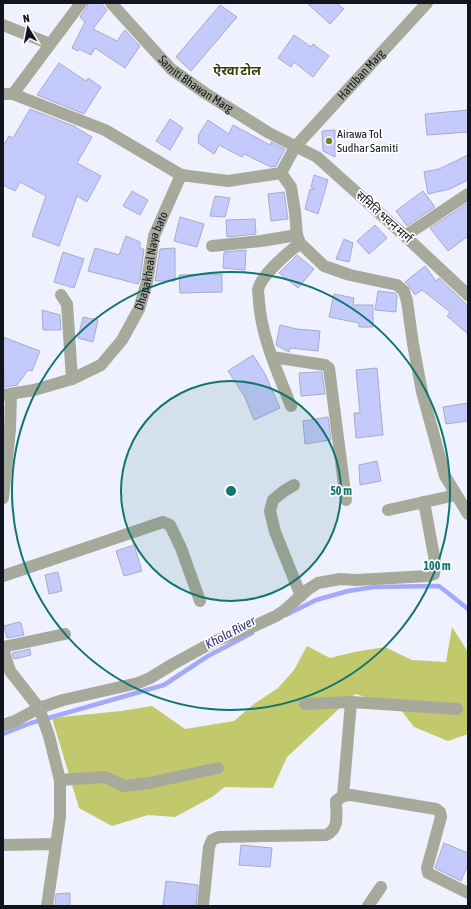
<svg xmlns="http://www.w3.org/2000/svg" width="471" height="909" viewBox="0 0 471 909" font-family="'Asap Condensed','Noto Sans Devanagari',sans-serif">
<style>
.forest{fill:#c2c96d}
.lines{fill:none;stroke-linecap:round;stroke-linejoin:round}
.stream{stroke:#a3aafc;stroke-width:4.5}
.building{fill:#c4cafc;stroke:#a7abcb}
.street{stroke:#a7a99a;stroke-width:12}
.ring{fill:none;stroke:#0f766e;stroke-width:2}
.poi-dot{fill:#7c812c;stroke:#fff;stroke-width:1.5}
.labels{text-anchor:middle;stroke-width:3.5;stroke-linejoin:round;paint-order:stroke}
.street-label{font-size:12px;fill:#12141f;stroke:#fff}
.poi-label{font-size:12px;fill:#12141f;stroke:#fff;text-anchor:start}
.neighbourhood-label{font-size:13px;font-weight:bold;fill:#393b13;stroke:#fff}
.water-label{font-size:13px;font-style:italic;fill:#332d89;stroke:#fff}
.centre{fill:#0f766e;stroke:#fff;stroke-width:2}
.ring-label{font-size:12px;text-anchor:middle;font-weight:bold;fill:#0f766e;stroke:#fff;stroke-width:3.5;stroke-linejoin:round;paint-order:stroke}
</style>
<rect width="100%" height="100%" fill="#eff1fe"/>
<path class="forest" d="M452 627 468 652V734L448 741 414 727 398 706 355 694 287 757 273 788 225 787 212 797 175 817 148 815 112 826 79 808 52 718 121 711 152 706 185 729 234 721 254 704 278 688 294 670 307 646 330 658 354 652 385 647 412 660 446 662Z"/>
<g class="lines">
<path class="stream" d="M286 615 316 600 348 591 374 587 439 586 468 609
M3 734 31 723 164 685 208 656 252 633"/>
</g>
<path class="building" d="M88 3H101L107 10 93 29 117 41 125 30 140 46 125 68 95 48 91 55 79 49 78 51 72 48 85 22 80 17 87 7Z
M307 3H336L344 9 330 24Z
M220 5 237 17 191 71 176 57Z
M294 35 311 47 313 44 329 56 313 77 294 62 291 67 278 58Z
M59 63 86 81 88 78 101 87 84 114 37 95Z
M30 109 76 127H75L92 137 77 163 101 176 87 202 77 196 59 246 32 236 46 196 20 182 15 191 3 185V146L9 136 13 138Z
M468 110V132L427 135 425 114Z
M170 119 183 128 170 150 156 141Z
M208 120 229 134 233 125 270 145 271 142 285 149 276 166 271 167 244 154 242 157 219 145 214 154 198 143 199 134Z
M335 130V157L323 151 322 131Z
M468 155V180L450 189 428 194 424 172 439 169Z
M314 175 328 180 318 214 305 209 310 189H315L311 187Z
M132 191 148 200 140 215 123 206Z
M423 191 435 207 407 226 396 211Z
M284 192 288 219 271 221 268 194Z
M215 196 230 198 225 217 210 216Z
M468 203V236L448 251 430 228Z
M180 217 204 224 197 247 174 241Z
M255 219 256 234 227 237 226 220Z
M375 225 387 238 369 254 357 241Z
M126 236 140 242V249H144L140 280 138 284 88 271 95 248 119 255Z
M344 239 353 243 349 262 336 259Z
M175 248V281H155L160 249Z
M246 250 245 270 223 268 224 252Z
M63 252 84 259 74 288 54 282Z
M297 255 314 269 298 288 279 273Z
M425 266 436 281 439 278 468 306V334L447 316 450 312 422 290 415 295 409 286 405 282Z
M222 274V292L180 293 179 275Z
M378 291 395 293 397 295 396 312 375 310Z
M334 294 354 298 353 305H373V327H359V323L329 317Z
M42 310 60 315 61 330H43Z
M83 317 98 320 93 342 78 338Z
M280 325 297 329 320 331 318 351 290 348 289 352 276 345Z
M3 337 40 351 32 371 28 370 17 385 4 387Z
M253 355 265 374 280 408 254 420 245 397 228 371Z
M377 368 383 435 356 438 354 413H360L356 370Z
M318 372H322L325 394 301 396 299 373Z
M468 403V421L446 424 443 407Z
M328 417 331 440 305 444 303 421Z
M377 461 381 481 360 485 359 465Z
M134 545 142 571 124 576 116 551Z
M58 572 62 591 49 594 45 575Z
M19 622 21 623 24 635 7 638 4 626Z
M30 649 31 655 14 659 12 653Z
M444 843 468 853V864L461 881 435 868Z
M241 845 272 848 270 867 239 865Z
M166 881 198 885 196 906H163Z
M70 893V906H55L56 894Z"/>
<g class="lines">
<g class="street">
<path id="s1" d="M111 3 171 69 205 93 269 133 317 157 405 236 468 295"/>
<path d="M3 25 50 44"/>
<path d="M3 94H13L105 130 181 175"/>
<path d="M13 94 81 3"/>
<path d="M281 173 291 187 295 212 297 235 300 243 324 266 350 275 397 285 404 291 407 301 413 344 422 392 445 476 468 514"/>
<path d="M405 236 468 194"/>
<path d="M212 246 261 241 297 235"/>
<path d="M61 295 67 304 72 379"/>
<path d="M272 357 325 365 329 368 346 500"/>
<path id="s2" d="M3 395 34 390 72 379 101 365 122 340 139 309 147 282 154 236 181 175 228 181 281 173 295 147 427 3"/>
<path d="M291 406C278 373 262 339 259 302 259 298 258 293 258 290 261 274 288 253 300 243"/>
<path d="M294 485 284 491 273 500 270 511 275 532 301 596"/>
<path d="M3 498 10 429 11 394"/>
<path d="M388 510 456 495"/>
<path d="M3 576 163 522 170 525 181 548 200 601"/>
<path d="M3 647 65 634"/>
<path d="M3 649 10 671 39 708 15 721 3 725"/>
<path d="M305 704 351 702 457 709"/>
<path d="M60 780 105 777 124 786 149 783 218 768"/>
<path d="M343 796 351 702"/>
<path d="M3 845 56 844"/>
<path d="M47 906 60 817V780L49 736 39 708 63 700 138 683 150 678 173 664 215 641 250 628 276 616 285 610 307 590 318 583 340 579 356 580 428 576 434 574 435 561 424 502"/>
<path d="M203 906 209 847 212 840 219 837 326 835C340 829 336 814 336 801L343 796 351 795 436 809 440 812 441 817 427 868 428 873 468 893"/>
<path d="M368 906 381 887"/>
</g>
</g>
<circle cx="231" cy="491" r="110" fill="#0f766e" fill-opacity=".12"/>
<g class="ring">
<circle cx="231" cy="491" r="110"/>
<circle cx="231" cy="491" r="219"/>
</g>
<circle class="poi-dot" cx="329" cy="141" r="4"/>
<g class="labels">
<g class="street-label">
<text dy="4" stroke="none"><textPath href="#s2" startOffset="541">Hattiban Marg</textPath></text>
<text dy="4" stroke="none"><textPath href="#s1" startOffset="118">Samiti Bhawan Marg</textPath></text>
<text transform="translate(384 217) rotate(42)" y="4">समिति भवन मार्ग</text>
<text dy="4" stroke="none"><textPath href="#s2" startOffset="221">Dhapakheal Naya bato</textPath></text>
</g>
<g class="poi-label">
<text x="337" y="138">Airawa Tol<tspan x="337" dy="14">Sudhar Samiti</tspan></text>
</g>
<g class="neighbourhood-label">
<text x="237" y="75">ऐरवा टोल</text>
</g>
<g class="water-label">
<text transform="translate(230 632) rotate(-28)" y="5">Khola River</text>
</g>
</g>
<circle cx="231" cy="491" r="6" class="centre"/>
<g class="ring-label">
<text x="341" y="495">50 m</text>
<text x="437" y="570">100 m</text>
</g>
<rect width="471" height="909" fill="none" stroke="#12141f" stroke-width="8"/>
<g transform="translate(28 28) rotate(350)" stroke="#ffffff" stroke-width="3" paint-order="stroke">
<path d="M0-3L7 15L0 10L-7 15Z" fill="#12141f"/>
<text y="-6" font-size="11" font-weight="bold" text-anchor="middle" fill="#12141f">N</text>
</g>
</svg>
